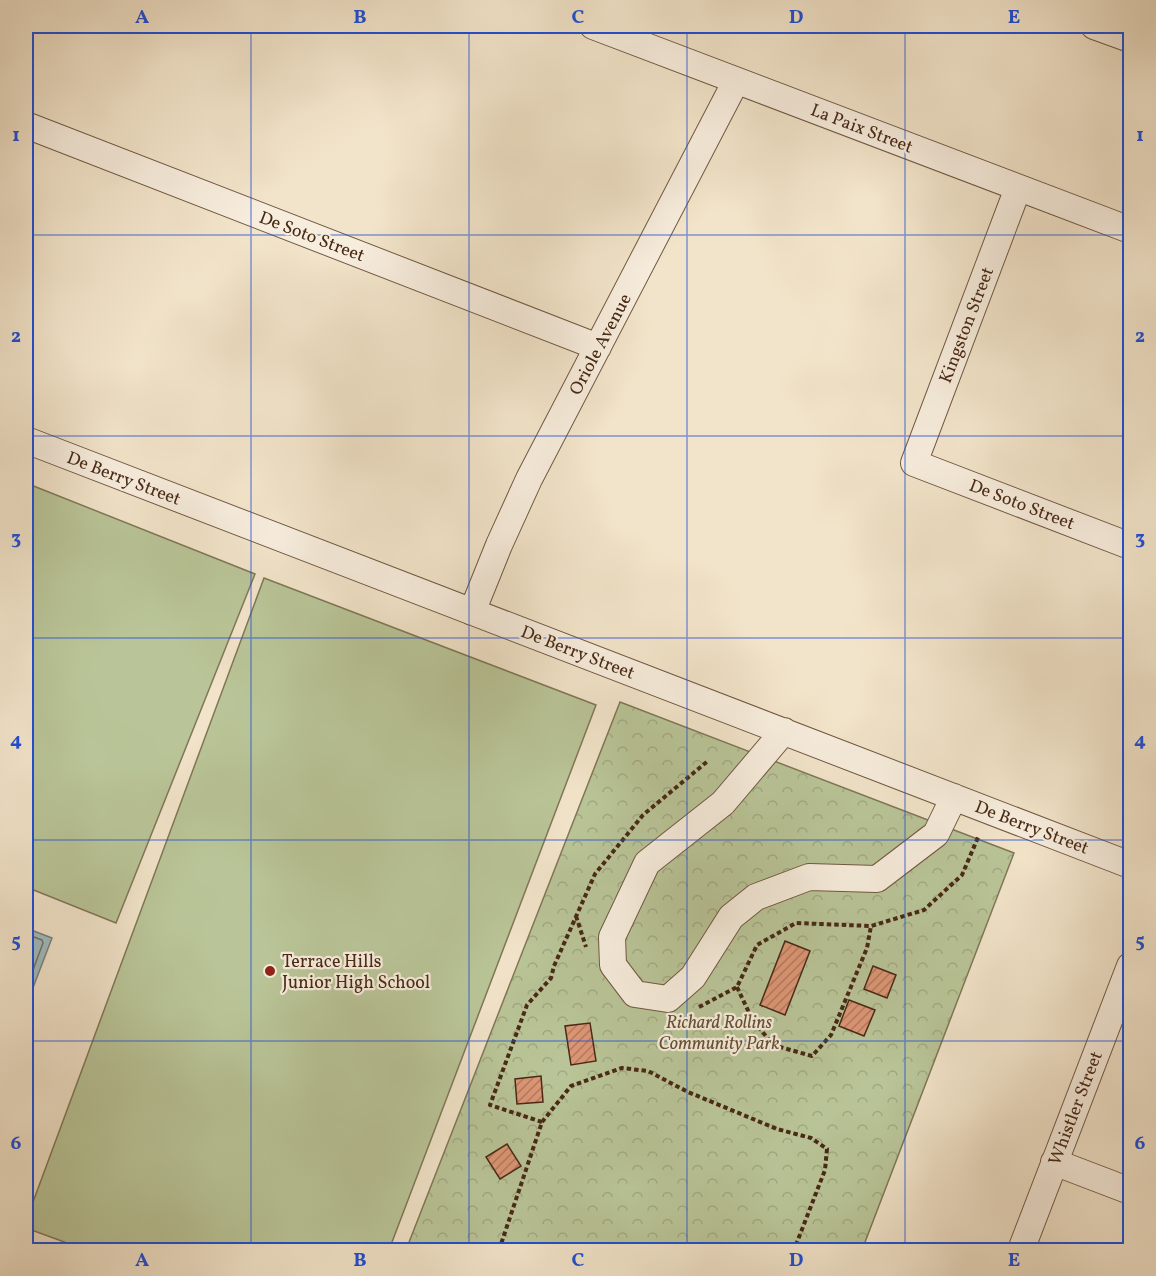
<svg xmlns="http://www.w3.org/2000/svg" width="1156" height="1276" viewBox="0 0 1156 1276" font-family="Vollkorn,serif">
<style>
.grass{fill:#b9c598;stroke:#807757;stroke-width:1.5}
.park{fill:url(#park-crowns);stroke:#807757;stroke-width:1.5}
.water{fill:#9fbcc0;stroke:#7c817c;stroke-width:1.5}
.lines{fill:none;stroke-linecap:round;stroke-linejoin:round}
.shore{stroke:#74726b;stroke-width:1.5}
.building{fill:url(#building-hatch);stroke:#482916;stroke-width:1.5}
.minor-casing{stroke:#725843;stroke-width:28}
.path{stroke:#482916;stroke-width:4;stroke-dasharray:4.5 3;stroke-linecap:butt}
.minor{stroke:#f7eddd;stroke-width:26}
.grid{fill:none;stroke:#1d4ed8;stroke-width:1.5;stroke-opacity:0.55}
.poi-dot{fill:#8f2418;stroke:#f7eddd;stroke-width:2}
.labels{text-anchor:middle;stroke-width:4.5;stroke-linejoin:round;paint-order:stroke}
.street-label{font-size:18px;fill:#482916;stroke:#f7eddd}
.poi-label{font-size:18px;fill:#482916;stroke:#f7eddd;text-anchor:start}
.park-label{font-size:18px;font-style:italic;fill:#645036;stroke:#f7eddd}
.neatline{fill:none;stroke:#1d4ed8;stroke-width:2}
.grid-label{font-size:20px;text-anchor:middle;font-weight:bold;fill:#1d4ed8}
</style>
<defs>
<pattern id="park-crowns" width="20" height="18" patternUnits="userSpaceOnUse" patternTransform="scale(1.5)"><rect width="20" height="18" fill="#b9c598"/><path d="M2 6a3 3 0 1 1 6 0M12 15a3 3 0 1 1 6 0" fill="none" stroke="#a1a982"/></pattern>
<pattern id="building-hatch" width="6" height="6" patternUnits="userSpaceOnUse" patternTransform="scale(1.5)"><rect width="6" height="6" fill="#dc9675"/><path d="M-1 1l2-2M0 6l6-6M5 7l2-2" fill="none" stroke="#b47a5f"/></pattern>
</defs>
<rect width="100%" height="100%" fill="#f2e4ca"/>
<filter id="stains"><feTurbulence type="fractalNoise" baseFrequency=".00333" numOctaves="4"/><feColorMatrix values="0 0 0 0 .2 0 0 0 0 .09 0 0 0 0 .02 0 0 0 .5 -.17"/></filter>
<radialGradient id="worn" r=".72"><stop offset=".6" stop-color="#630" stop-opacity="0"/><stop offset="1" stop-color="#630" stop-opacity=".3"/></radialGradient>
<path class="grass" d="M26 483 255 574 116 923 26 887Z
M264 578 596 705 389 1250H86L26 1228V1221Z"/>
<path class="park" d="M620 702 1014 853 862 1250H406Z"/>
<path class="water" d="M26 928 52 938 26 1006Z"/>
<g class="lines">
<path class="shore" d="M26 934 42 940 43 943 26 989"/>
</g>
<path class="building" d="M785 941 810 951 785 1015 760 1005Z
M873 966 896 975 887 998 864 989Z
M849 1000 875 1010 864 1036 839 1026Z
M590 1023 596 1061 571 1065 565 1026Z
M541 1076 543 1102 517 1104 515 1079Z
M507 1144 521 1166 500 1179 486 1157Z"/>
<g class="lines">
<g class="minor-casing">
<path id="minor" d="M593 26 1130 230
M1094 26 1130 39
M26 125 598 347
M1018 188 914 463 1130 546
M26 440 1130 865
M472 612 499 545 529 479 736 81
M784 731 723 803 647 863 612 937 613 965 635 994 668 999 693 977 731 917 756 897 809 877 877 879 936 834 954 797
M1054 1162 1130 1191
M1021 1250 1130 966"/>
</g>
<path class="path" d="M576 916 586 947
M737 987 752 1019 773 1045 812 1056 831 1035 867 948 871 926
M699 1007 737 987 757 945 796 923 871 926 924 910 962 875 979 835
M542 1122 490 1105 527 1005 551 978 554 966 595 874 643 815 709 760
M499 1250 542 1122 571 1086 622 1068 648 1071 688 1092 777 1129 811 1138 827 1149 825 1170 794 1250"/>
<use href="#minor" class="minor"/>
</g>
<path class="grid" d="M251 26V1250M469 26V1250M687 26V1250M905 26V1250M26 235H1130M26 436H1130M26 638H1130M26 840H1130M26 1041H1130"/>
<circle class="poi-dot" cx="270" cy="971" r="6"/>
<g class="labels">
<g class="street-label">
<text transform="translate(862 128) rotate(21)" y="6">La Paix Street</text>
<text transform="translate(312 236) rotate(21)" y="6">De Soto Street</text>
<text transform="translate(966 325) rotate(-69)" y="6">Kingston Street</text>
<text transform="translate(600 344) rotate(-62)" y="6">Oriole Avenue</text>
<text transform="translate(124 478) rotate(21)" y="6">De Berry Street</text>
<text transform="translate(1022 504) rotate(21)" y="6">De Soto Street</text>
<text transform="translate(578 652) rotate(21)" y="6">De Berry Street</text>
<text transform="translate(1032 827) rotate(21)" y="6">De Berry Street</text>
<text transform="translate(1075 1108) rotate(-69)" y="6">Whistler Street</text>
</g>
<g class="poi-label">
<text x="282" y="967">Terrace Hills<tspan x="282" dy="21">Junior High School</tspan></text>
</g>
<g class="park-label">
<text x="719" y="1028">Richard Rollins<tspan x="719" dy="21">Community Park</tspan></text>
</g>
</g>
<rect width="1156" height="1276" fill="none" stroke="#f2e4ca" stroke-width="66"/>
<rect x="33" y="33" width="1090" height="1210" class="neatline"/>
<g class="grid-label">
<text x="142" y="23">A</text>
<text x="360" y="23">B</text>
<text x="578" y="23">C</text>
<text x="796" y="23">D</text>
<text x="1014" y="23">E</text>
<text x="16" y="141">1</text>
<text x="1140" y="141">1</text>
<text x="16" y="342">2</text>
<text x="1140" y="342">2</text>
<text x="16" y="544">3</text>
<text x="1140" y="544">3</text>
<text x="16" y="746">4</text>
<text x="1140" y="746">4</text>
<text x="16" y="947">5</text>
<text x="1140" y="947">5</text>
<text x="16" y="1149">6</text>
<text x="1140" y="1149">6</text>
<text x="142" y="1266">A</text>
<text x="360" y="1266">B</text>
<text x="578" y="1266">C</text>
<text x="796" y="1266">D</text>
<text x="1014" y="1266">E</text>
</g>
<rect width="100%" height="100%" filter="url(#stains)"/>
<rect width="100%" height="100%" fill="url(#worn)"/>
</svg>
